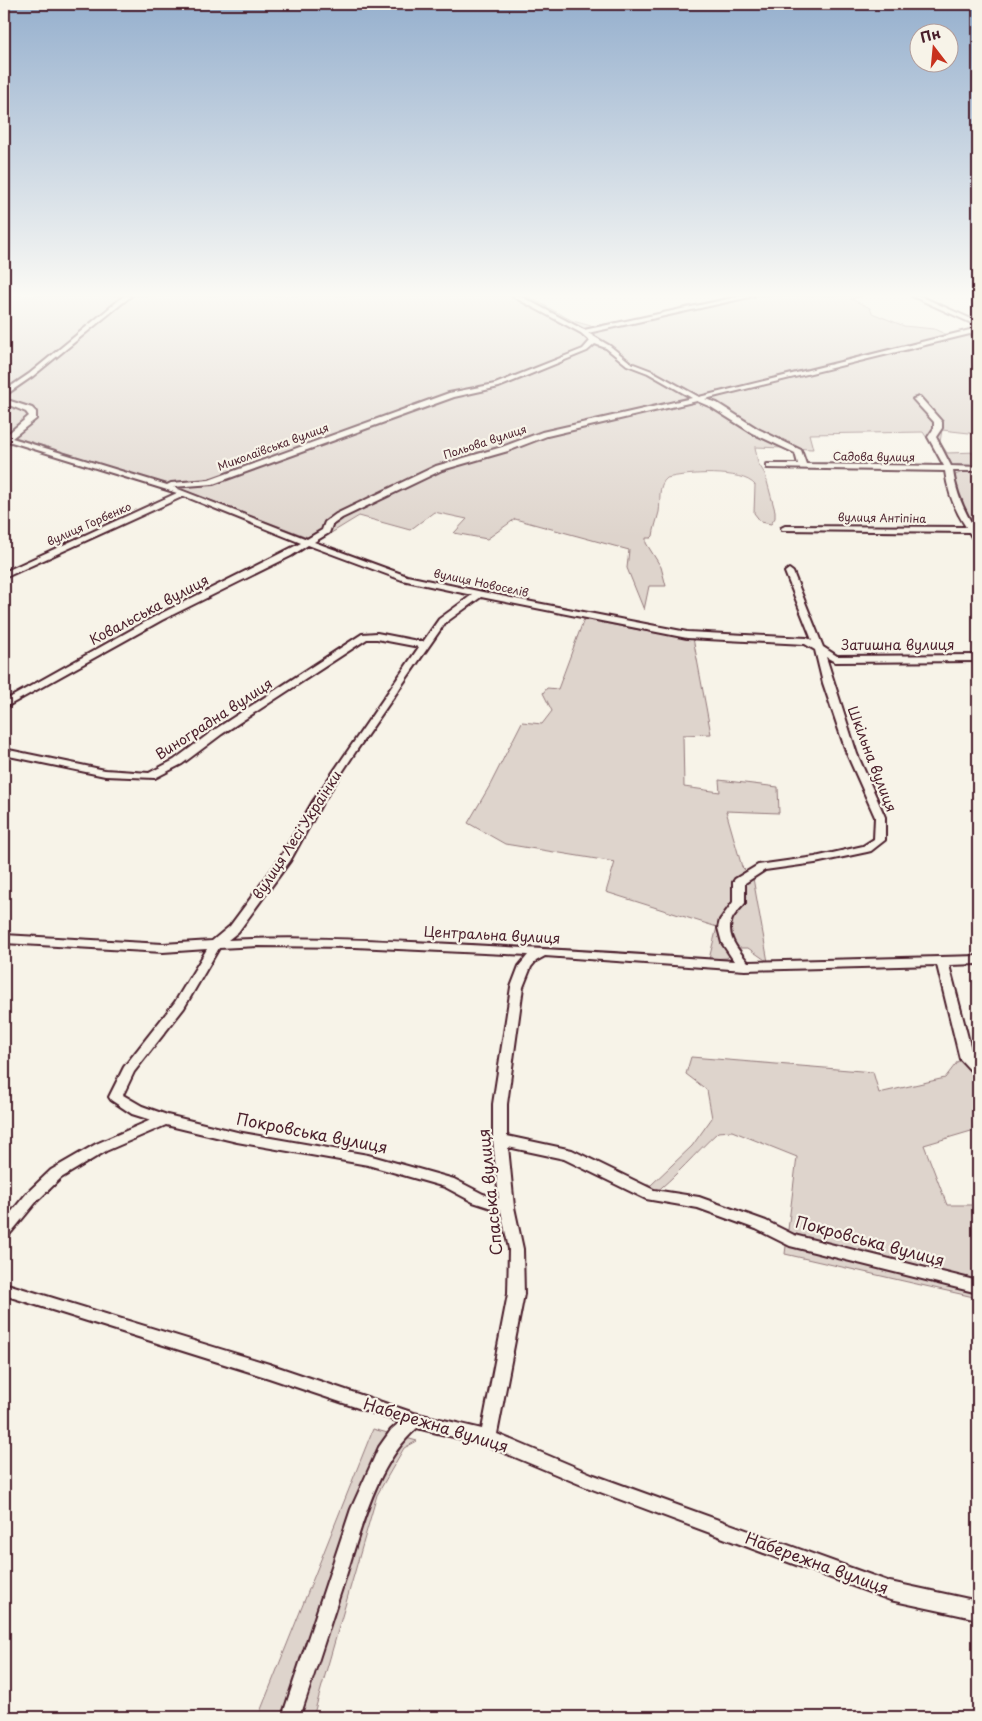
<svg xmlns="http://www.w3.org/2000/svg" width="982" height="1721" viewBox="0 0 982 1721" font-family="'Playpen Sans',sans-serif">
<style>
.green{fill:#ded4cc;stroke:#947a7c}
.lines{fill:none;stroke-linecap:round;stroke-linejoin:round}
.minor-casing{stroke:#4a1f2b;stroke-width:4}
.minor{fill:#f7f3e8;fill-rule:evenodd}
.labels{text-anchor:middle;stroke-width:4.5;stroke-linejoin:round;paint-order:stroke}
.far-street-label{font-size:11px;fill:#4a1f2b;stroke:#f7f3e8}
.street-label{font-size:14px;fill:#4a1f2b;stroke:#f7f3e8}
.near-street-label{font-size:16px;fill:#4a1f2b;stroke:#f7f3e8}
</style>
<rect width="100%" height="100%" fill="#f7f3e8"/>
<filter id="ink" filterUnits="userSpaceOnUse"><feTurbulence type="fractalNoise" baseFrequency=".02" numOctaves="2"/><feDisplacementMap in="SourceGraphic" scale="10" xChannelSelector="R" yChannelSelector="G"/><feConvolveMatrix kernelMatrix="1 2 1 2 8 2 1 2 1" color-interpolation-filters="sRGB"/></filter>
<g filter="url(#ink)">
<path class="green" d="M4 296H527L573 321 591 326 618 322 732 296H863L851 299 870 308 872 313 904 326 934 329 952 337 978 329V344L972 346 978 349V434L942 430 940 442 947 453 978 452V468L945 466 923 432 809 434 813 449 755 447 758 463 765 474 775 511V518L771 524 761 522 754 513 755 485C742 469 686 473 667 478 657 486 661 501 659 512 657 520 654 528 653 536L651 538H646V543L661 567 666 586H649L644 610 627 568 629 550 515 519 487 539 454 533 467 519 434 512 410 530 359 516 318 541 186 491 6 434 4 432V379L7 377 4 376Z
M965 471H978V528L973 526 959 500 953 476Z
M584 619 650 632 693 638 711 734 683 735 684 787 720 792 719 780 778 787 779 813 726 811 742 867 753 878 768 962 748 948H736L727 958 709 959 717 927 606 892 615 862 505 844 468 823 489 787 522 722 542 724 552 711 543 693 547 688 558 689Z
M691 1057 873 1072 879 1093 945 1078 958 1061 977 1059 978 1129 924 1145 947 1205H978V1298L785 1254 797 1157 732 1131 718 1132C695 1153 676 1177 651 1196L611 1178 555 1156 508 1145 507 1134 513 1138 640 1185H651L692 1146 712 1118 707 1090 686 1074Z
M373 1429 417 1441 404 1448 377 1495 313 1717H258Z"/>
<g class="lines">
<g class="minor-casing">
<path id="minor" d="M124 296H131L33 376 4 396V391L29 374Z
M512 296H520L584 330 742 296H754L588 333 610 346 631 363 652 371 699 397 978 328V332L705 399 717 403 758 429 801 450 806 464 944 466 928 437 934 428V422L913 399 920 397 942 422V428L936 437 951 466 978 467V471H953C956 492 963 509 974 527L978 528V542H975L969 532 782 530 781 528 785 526 966 527C954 509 948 492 945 471L767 468V464H798L795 453 752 433 711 407 697 401 547 436 508 451 442 470 342 518 332 525 329 533 314 542 407 576 511 598 687 632 807 638 812 640 785 572 789 569 793 572 823 647 837 656 978 655V661L835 662 826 657 857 754 885 817V840L871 851 867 852 815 863 765 870 745 883V903C741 908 735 913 732 919 725 936 738 950 748 962L978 956V964L949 965 973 1057 978 1062V1075L973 1073 960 1059 937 965 745 970 545 956 536 961 531 967 523 987 507 1104V1136L572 1150 654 1190 699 1197 766 1221 794 1235 978 1281V1293L790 1246 756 1229 698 1208 646 1199 564 1159 508 1147 514 1207 523 1249 524 1294 497 1434 594 1475 890 1582 978 1601V1619L890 1600 584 1486 486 1445 417 1428C375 1465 361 1530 344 1582 329 1627 315 1672 300 1717H282L351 1509 379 1447 391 1430 400 1422 269 1378 4 1295V1283L269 1364 414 1413 482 1429 508 1294 509 1249 501 1211 473 1202 445 1187 368 1165 237 1142 166 1125 106 1151 61 1178 37 1201 9 1235 4 1237V1221L27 1193 51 1170 96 1144 151 1120 132 1114 111 1100 109 1097 124 1067 175 1002 207 949 163 952 4 943V935L163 944 212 941 230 926 279 860 312 803 419 647 377 639H367L222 734 182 764 155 778 105 776 4 755V749L105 770 149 773 174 760 214 730 362 634 377 633 423 642 439 619 472 595 402 580 308 545 291 556 162 620 4 708V701L156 616 301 543 184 496 4 578V572L177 493 8 441 4 443V437L29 416 26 412 4 403V399L32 408 36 412V419L12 438 167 485 171 483 209 480 449 393 495 384 583 349 590 341 581 333ZM595 344 606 348 627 365 648 373 692 398 542 432 502 447 436 466 336 514 325 522 322 530 307 539 173 487 213 484 454 397 499 387 587 351ZM481 597 687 638 805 644 815 650 823 683 847 754 875 817 874 839 863 846 815 857 758 865 735 879 733 882V902L720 920 718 928 722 943 734 961C634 954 533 948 432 943 365 940 296 936 228 940L238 932 290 861 322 803 356 751 445 623ZM258 946 355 947 528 955 519 966 511 987 493 1104V1140L499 1199 483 1194 454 1179 368 1155 237 1132 167 1115 142 1106 123 1095 134 1072 184 1008 219 948Z
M912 296H920L978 322V326Z"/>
</g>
<use href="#minor" class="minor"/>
</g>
</g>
<linearGradient id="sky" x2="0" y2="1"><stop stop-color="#96b0ce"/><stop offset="0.55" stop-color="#fbfaf5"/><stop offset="1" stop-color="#fbfaf5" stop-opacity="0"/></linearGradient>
<rect width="982" height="537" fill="url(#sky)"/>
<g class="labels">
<g class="far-street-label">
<text transform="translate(485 442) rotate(-18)" y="4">Польова вулиця</text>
<text transform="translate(273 447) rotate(-20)" y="4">Миколаївська вулиця</text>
<text transform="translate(874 457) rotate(1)" y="4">Садова вулиця</text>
<text transform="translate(882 518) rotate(1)" y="4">вулиця Антіпіна</text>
<text transform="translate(89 524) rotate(-24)" y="4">вулиця Горбенко</text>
<text transform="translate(481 583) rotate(12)" y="4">вулиця Новоселів</text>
</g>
<g class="street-label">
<text transform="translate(149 610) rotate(-28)" y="5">Ковальська вулиця</text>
<text x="898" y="650">Затишна вулиця</text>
<text transform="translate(214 719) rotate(-33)" y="5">Виноградна вулиця</text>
<text transform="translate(872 759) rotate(69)" y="5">Шкільна вулиця</text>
<text transform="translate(297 835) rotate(-57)" y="5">вулиця Лесі Українки</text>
<text transform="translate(492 935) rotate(3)" y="5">Центральна вулиця</text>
</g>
<g class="near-street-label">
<text transform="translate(312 1133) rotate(11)" y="6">Покровська вулиця</text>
<text transform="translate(490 1192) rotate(-96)" y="6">Спаська вулиця</text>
<text transform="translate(870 1241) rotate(15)" y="6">Покровська вулиця</text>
<text transform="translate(436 1425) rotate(17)" y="6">Набережна вулиця</text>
<text transform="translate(817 1563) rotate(20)" y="6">Набережна вулиця</text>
</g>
</g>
<rect width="982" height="1721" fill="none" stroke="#f7f3e8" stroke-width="20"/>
<rect x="10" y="10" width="962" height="1701" fill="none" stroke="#4a1f2b" stroke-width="2" filter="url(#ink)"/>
<g transform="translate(934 48) rotate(344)"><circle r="24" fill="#f7f3e8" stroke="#b29e9c"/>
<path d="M0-4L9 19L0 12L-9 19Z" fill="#c8321e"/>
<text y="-8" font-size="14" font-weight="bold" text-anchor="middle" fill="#4a1f2b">Пн</text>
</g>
</svg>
